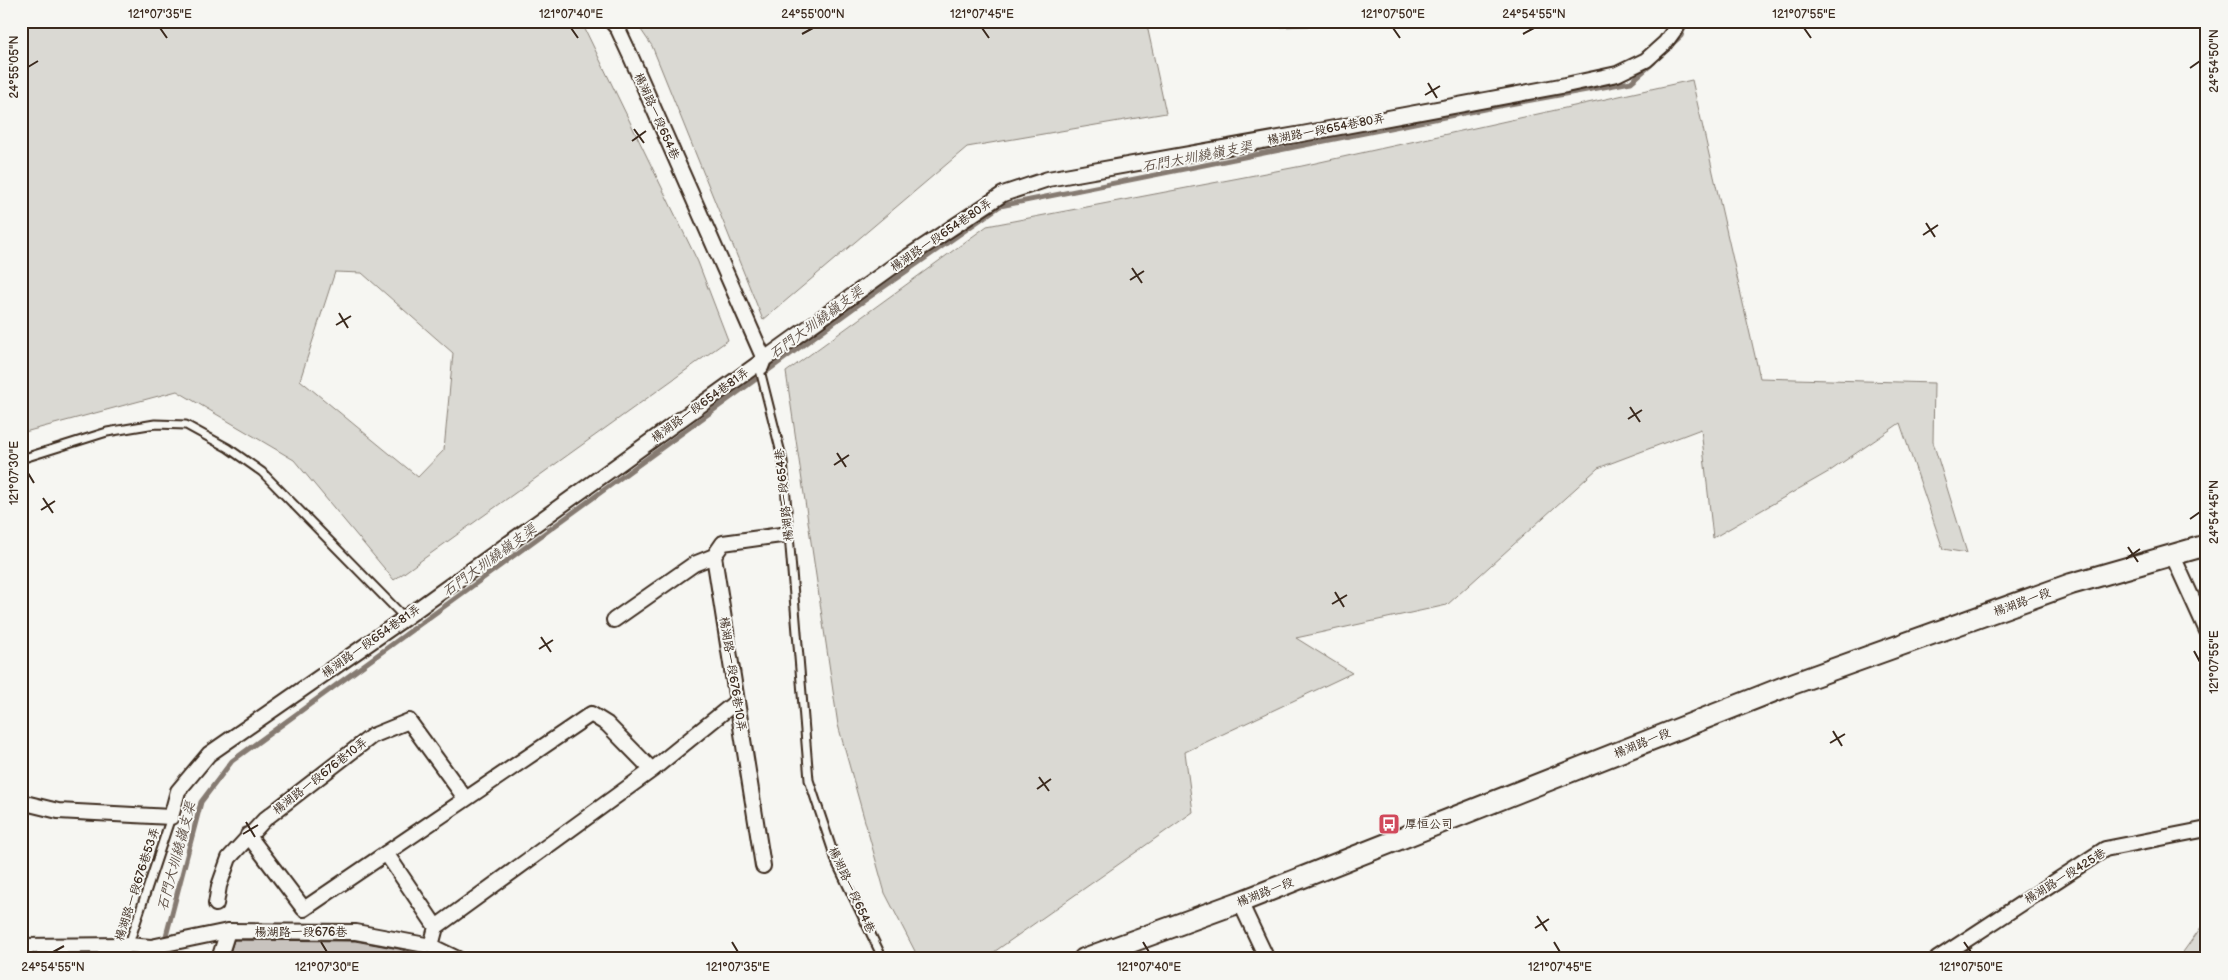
<svg xmlns="http://www.w3.org/2000/svg" width="2228" height="980" viewBox="0 0 2228 980" font-family="'Balsamiq Sans','LXGW WenKai TC',sans-serif">
<style>
.green{fill:#dad9d3;stroke:#8a8278;fill-rule:evenodd}
.lines{fill:none;stroke-linecap:round;stroke-linejoin:round}
.stream{stroke:#857a71;stroke-width:5}
.building{fill:#c8c3be;stroke:#3b2a1e}
.lane-casing{stroke:#3b2a1e;stroke-width:11}
.street-casing{stroke:#3b2a1e;stroke-width:18}
.secondary-casing{stroke:#3b2a1e;stroke-width:24}
.lane{stroke:#f6f6f2;stroke-width:7}
.street{stroke:#f6f6f2;stroke-width:14}
.secondary{stroke:#f6f6f2;stroke-width:20}
.ticks{fill:none;stroke:#3b2a1e;stroke-width:2}
.labels{text-anchor:middle;stroke-width:4;stroke-linejoin:round;paint-order:stroke}
.street-label{font-size:12px;fill:#3b2a1e;stroke:#f6f6f2}
.poi-label{font-size:12px;fill:#3b2a1e;stroke:#f6f6f2;text-anchor:start}
.water-label{font-size:14px;font-style:italic;fill:#605248;stroke:#f6f6f2}
.neatline{fill:none;stroke:#3b2a1e;stroke-width:2}
.ticks-label{font-size:12px;text-anchor:middle;fill:#3b2a1e}
</style>
<rect width="100%" height="100%" fill="#f6f6f2"/>
<filter id="ink" filterUnits="userSpaceOnUse"><feTurbulence type="fractalNoise" baseFrequency=".02" numOctaves="2"/><feDisplacementMap in="SourceGraphic" scale="10" xChannelSelector="R" yChannelSelector="G"/><feConvolveMatrix kernelMatrix="1 2 1 2 8 2 1 2 1" color-interpolation-filters="sRGB"/></filter>
<g filter="url(#ink)">
<path class="green" d="M23 21H581L698 262 728 340 394 580 294 460 177 391 21 433V23ZM335 272 362 273 453 353 444 450 418 477 300 380Z
M635 21H1146L1166 113 967 147 763 320 652 46Z
M1249 21H1306L1308 26 1252 28Z
M1692 80 1760 378 1934 383 1933 442 1967 553 1943 549 1900 423 1830 471 1713 538 1701 429 1598 468 1447 605 1296 638 1352 673 1185 752 1193 812 984 959H919L885 893 838 725 786 372 987 226 1302 166Z
M2207 919V959H2178Z"/>
<g class="lines">
<path class="stream" d="M1669 47 1681 36 1685 24
M160 959 201 802 232 761 855 307 1000 206 1499 106 1631 82 1654 62"/>
</g>
<path class="building" d="M234 940 355 941 399 949 421 956V959H228Z"/>
<g class="lines">
<g class="lane-casing">
<path id="lane" d="M760 370 783 461 809 780 837 864 883 959
M21 459 107 432 155 424 186 425 228 448 262 472 405 618
M124 959 171 817"/>
</g>
<g class="street-casing">
<path id="street" d="M611 21 618 29 631 57 764 359 761 367
M2172 554 2207 631
M614 620 694 564 714 556
M21 802 58 811 171 817 178 791 209 754 405 618 891 268 1003 194 1048 179 1302 134 1566 85 1617 74 1646 60 1665 43 1681 21
M248 835 304 909 591 714 607 724 652 770
M386 853 436 927
M763 866 714 556 723 543 781 535
M1240 902 1267 959
M216 904 219 886 229 858 265 819 372 736 409 721 465 798
M21 946 128 945 151 947 228 931 356 932 431 946 458 959
M431 946 436 927 652 770 737 701
M219 959 228 931
M1937 959 2105 849 2207 829"/>
</g>
<g class="secondary-casing">
<path id="secondary" d="M1084 959 1240 902 1792 684 2071 584 2207 545"/>
</g>
<use href="#lane" class="lane"/>
<use href="#street" class="street"/>
<use href="#secondary" class="secondary"/>
</g>
</g>
<path class="ticks" d="M160 28 167 38M571 28 578 38M982 28 989 38M1393 28 1400 38M1804 28 1811 38M802 34 813 28M1523 34 1534 28M28 67 38 61M2190 68 2200 61M1428 83 1437 98M1425 95 1440 86M634 129 644 143M632 141 646 131M1926 223 1935 237M1923 235 1938 225M1132 268 1142 283M1130 280 1144 271M339 313 348 328M336 325 351 316M1630 407 1640 422M1628 419 1642 410M837 453 846 467M834 465 849 455M28 473 34 483M43 498 53 513M41 510 55 501M2190 519 2200 512M2128 547 2138 562M2126 559 2140 549M1335 592 1344 607M1332 604 1347 595M541 637 551 652M539 649 553 640M2194 651 2200 662M1833 731 1842 746M1830 743 1845 734M1039 777 1049 791M1037 789 1051 779M246 822 255 837M243 834 258 825M1537 916 1547 931M1535 928 1549 919M321 942 327 952M732 942 738 952M1143 942 1149 952M1554 942 1560 952M1964 942 1971 952M53 952 64 946"/>
<defs>
<g id="bus-square" transform="scale(1.125)"><rect x="-9" y="-9" width="18" height="18" rx="4" fill="#d1495b" stroke="#f6f6f2"/><path d="M-5-6H5V4H4V6H2V4H-2V6H-4V4H-5ZM-3.5-4V0h7V-4ZM-3.5 1.2v1.5H-2V1.2ZM2 1.2v1.5H3.5V1.2Z" fill="#fff"/></g>
</defs>
<g fill-rule="evenodd">
<use href="#bus-square" x="1389" y="824"/>
</g>
<g class="labels">
<g class="street-label">
<text transform="translate(657 116) rotate(66)" y="4">楊湖路一段654巷</text>
<text transform="translate(1326 129) rotate(-11)" y="4">楊湖路一段654巷80弄</text>
<text transform="translate(941 235) rotate(-34)" y="4">楊湖路一段654巷80弄</text>
<text transform="translate(700 405) rotate(-36)" y="4">楊湖路一段654巷81弄</text>
<text transform="translate(784 495) rotate(-96)" y="4">楊湖路一段654巷</text>
<text transform="translate(2022 602) rotate(-20)" y="4">楊湖路一段</text>
<text transform="translate(371 641) rotate(-35)" y="4">楊湖路一段654巷81弄</text>
<text transform="translate(733 674) rotate(81)" y="4">楊湖路一段676巷10弄</text>
<text transform="translate(1642 743) rotate(-22)" y="4">楊湖路一段</text>
<text transform="translate(320 776) rotate(-38)" y="4">楊湖路一段676巷10弄</text>
<text transform="translate(2065 876) rotate(-32)" y="4">楊湖路一段425巷</text>
<text transform="translate(137 884) rotate(-72)" y="4">楊湖路一段676巷53弄</text>
<text transform="translate(852 890) rotate(65)" y="4">楊湖路一段654巷</text>
<text transform="translate(1265 892) rotate(-21)" y="4">楊湖路一段</text>
<text x="301" y="936">楊湖路一段676巷</text>
</g>
<g class="poi-label">
<text x="1405" y="828">厚恒公司</text>
</g>
<g class="water-label">
<text transform="translate(1197 156) rotate(-11)" y="5">石門大圳繞嶺支渠</text>
<text transform="translate(816 322) rotate(-36)" y="5">石門大圳繞嶺支渠</text>
<text transform="translate(489 560) rotate(-36)" y="5">石門大圳繞嶺支渠</text>
<text transform="translate(176 856) rotate(-75)" y="5">石門大圳繞嶺支渠</text>
</g>
</g>
<rect width="2228" height="980" fill="none" stroke="#f6f6f2" stroke-width="55"/>
<rect x="28" y="28" width="2172" height="924" class="neatline"/>
<g class="ticks-label">
<text x="160" y="18">121°07'35"E</text>
<text x="571" y="18">121°07'40"E</text>
<text x="813" y="18">24°55'00"N</text>
<text x="982" y="18">121°07'45"E</text>
<text x="1393" y="18">121°07'50"E</text>
<text x="1534" y="18">24°54'55"N</text>
<text x="1804" y="18">121°07'55"E</text>
<text transform="translate(2214 61) rotate(-90)" y="4">24°54'50"N</text>
<text transform="translate(14 67) rotate(-90)" y="4">24°55'05"N</text>
<text transform="translate(14 473) rotate(-90)" y="4">121°07'30"E</text>
<text transform="translate(2214 512) rotate(-90)" y="4">24°54'45"N</text>
<text transform="translate(2214 662) rotate(-90)" y="4">121°07'55"E</text>
<text x="53" y="971">24°54'55"N</text>
<text x="327" y="971">121°07'30"E</text>
<text x="738" y="971">121°07'35"E</text>
<text x="1149" y="971">121°07'40"E</text>
<text x="1560" y="971">121°07'45"E</text>
<text x="1971" y="971">121°07'50"E</text>
</g>
</svg>
